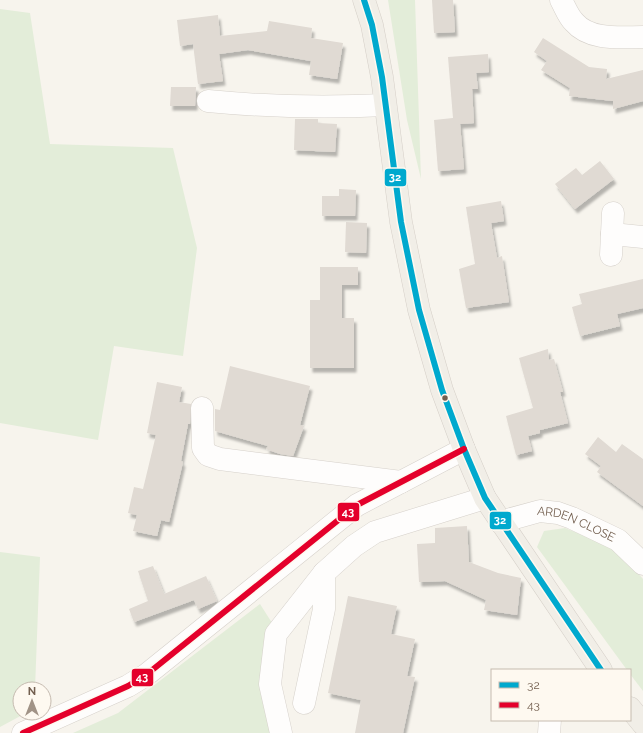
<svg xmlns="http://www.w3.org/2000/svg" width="643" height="733" viewBox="0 0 643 733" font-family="Raleway,sans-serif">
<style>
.green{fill:#e3edd9}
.building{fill:#e0dad3;filter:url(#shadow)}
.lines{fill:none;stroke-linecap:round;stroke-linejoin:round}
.minor-casing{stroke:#d6d1cb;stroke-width:23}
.major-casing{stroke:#d5cfc8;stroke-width:23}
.minor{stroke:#fefdfc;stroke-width:22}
.major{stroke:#f1eee7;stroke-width:22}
.bus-1-casing{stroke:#fef9f0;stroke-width:9}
.bus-2-casing{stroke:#fef9f0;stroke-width:9}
.bus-1{stroke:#00a9ce;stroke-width:6}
.bus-2{stroke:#e4002b;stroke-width:6}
.bus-dot{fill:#735f4f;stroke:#fef9f0;stroke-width:1.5}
.labels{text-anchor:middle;stroke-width:3;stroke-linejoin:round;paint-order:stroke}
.street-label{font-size:12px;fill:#735f4f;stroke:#fef9f0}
.line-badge{stroke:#fef9f0;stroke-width:1.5}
.badge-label{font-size:11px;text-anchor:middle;font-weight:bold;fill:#fff}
</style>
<defs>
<filter id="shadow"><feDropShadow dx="2.5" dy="4.5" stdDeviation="1" flood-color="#0004"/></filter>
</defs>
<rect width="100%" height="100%" fill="#f7f4ed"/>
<path class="green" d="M388 0H415L421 179 407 120Z
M0 9 30 13 50 144 173 148 197 248 183 356 114 346 98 440 0 423Z
M565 528 616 548 643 579V691L630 674V670H627L537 547 544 531Z
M0 552 40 557 35 689H20V713H26L0 727Z
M260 604 274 626 272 733H73L118 713Z"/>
<path class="building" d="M432 0H453L455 32 434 33Z
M218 15 220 36 267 31 269 21 312 28 311 38 343 43 337 79 309 75 311 61 248 50 219 54 223 81 198 84 193 44 180 46 177 20Z
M543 38 589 67 607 69 606 79 643 70V101L613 109V101L569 96 570 88 541 70 547 61 534 52Z
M488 54 489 72 476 73 478 89H472L474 123 460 124 464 169 438 171 434 120 453 118 448 57Z
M171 87H196L195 106H170Z
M295 119H318V123L337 124 335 152 294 150Z
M600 161 614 179 575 209 555 184 576 168 582 175Z
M339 189 356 190 355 216H322V196H339Z
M501 201 504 221 491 223 497 258 502 256 509 302 466 308 459 269 475 264 466 207Z
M346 222 367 223 366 253 345 252Z
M320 267H358V285H342V318H354V368H310V300H320Z
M643 279V308L617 314 620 326 580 336 572 307 582 304 579 294Z
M548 349 549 360 554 359 563 392H560L568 423 540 430V433L528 436 532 451 516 455 506 416 533 408 519 358Z
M230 366 310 386 300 425 304 426 293 456 280 454 266 449 268 446 215 431V409L220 410Z
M157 382 182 387 179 402 191 404 190 424H188L181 461 183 462 169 522 161 520 157 536 133 531 137 515 128 513 134 487 143 489 156 435 147 433Z
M598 437 616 452 622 444 643 459V506L597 472 601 466 585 454Z
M467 526 469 562 498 573 521 578 517 615 484 610 486 600 445 581 419 582 417 544 435 543V528Z
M153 566 164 594 206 576 217 601 198 609 194 600 134 622 129 609 148 601 138 571Z
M348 596 397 606 391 634 415 639 407 676 415 677 403 733H355L361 700 328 693Z"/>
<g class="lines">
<g class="minor-casing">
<g id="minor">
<path d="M561 0C565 7 568 16 574 22 590 41 621 37 643 37"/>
<path d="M208 101C270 107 323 108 385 105"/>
<path d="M612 234 643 237"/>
<path d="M611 255 613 213"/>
<path d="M202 408 203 448 208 455 220 459 401 482"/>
<path id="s1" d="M500 522 540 511 558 513 572 518 618 540 643 564"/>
<path d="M304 703 324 609V573"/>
<path d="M23 733 128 686 146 675 357 505 464 449"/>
<path d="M281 733 270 684 276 634 324 573 354 546 375 532 485 498"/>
<path d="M549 733 550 720"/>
</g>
</g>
<g class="major-casing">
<path id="major" d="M364 0 372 25 382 77 401 222 419 310 442 390 464 449 485 498 601 670
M630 708 643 724"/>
</g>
<use href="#minor" class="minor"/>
<use href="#major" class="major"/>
<g class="bus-1-casing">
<path id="bus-1" d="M364 0 372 25 382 77 401 222 419 310 442 390 464 449 485 498 601 670"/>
</g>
<g class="bus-2-casing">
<path id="bus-2" d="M23 733 128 686 146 675 357 505 464 449"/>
</g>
<use href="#bus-1" class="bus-1"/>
<use href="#bus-2" class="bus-2"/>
</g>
<circle class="bus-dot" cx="445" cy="398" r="3.5"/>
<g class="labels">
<g class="street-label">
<text dy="4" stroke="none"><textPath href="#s1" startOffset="80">ARDEN CLOSE</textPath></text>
</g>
</g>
<g class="line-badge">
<rect x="384" y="168" width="23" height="19" rx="4" fill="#00a9ce"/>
<rect x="337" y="502" width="23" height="20" rx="4" fill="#e4002b"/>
<rect x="489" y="511" width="23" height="19" rx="4" fill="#00a9ce"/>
<rect x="131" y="668" width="23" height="19" rx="4" fill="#e4002b"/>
</g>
<g class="badge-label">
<text x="395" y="181">32</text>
<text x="348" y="516">43</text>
<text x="500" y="524">32</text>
<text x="142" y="681">43</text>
</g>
<rect x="491" y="669" width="140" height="52" fill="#fef9f0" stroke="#c6bbb0"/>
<rect x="499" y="682" width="20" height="6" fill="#00a9ce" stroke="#c6bbb0"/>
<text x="527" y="689" font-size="12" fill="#735f4f">32</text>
<rect x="499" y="702" width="20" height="6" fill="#e4002b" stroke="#c6bbb0"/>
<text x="527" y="709" font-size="12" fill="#735f4f">43</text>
<g transform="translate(32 701)"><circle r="19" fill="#fef9f0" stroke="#c6bbb0"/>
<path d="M0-3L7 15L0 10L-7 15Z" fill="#a19386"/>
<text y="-6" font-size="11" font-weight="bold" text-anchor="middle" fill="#735f4f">N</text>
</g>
</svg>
